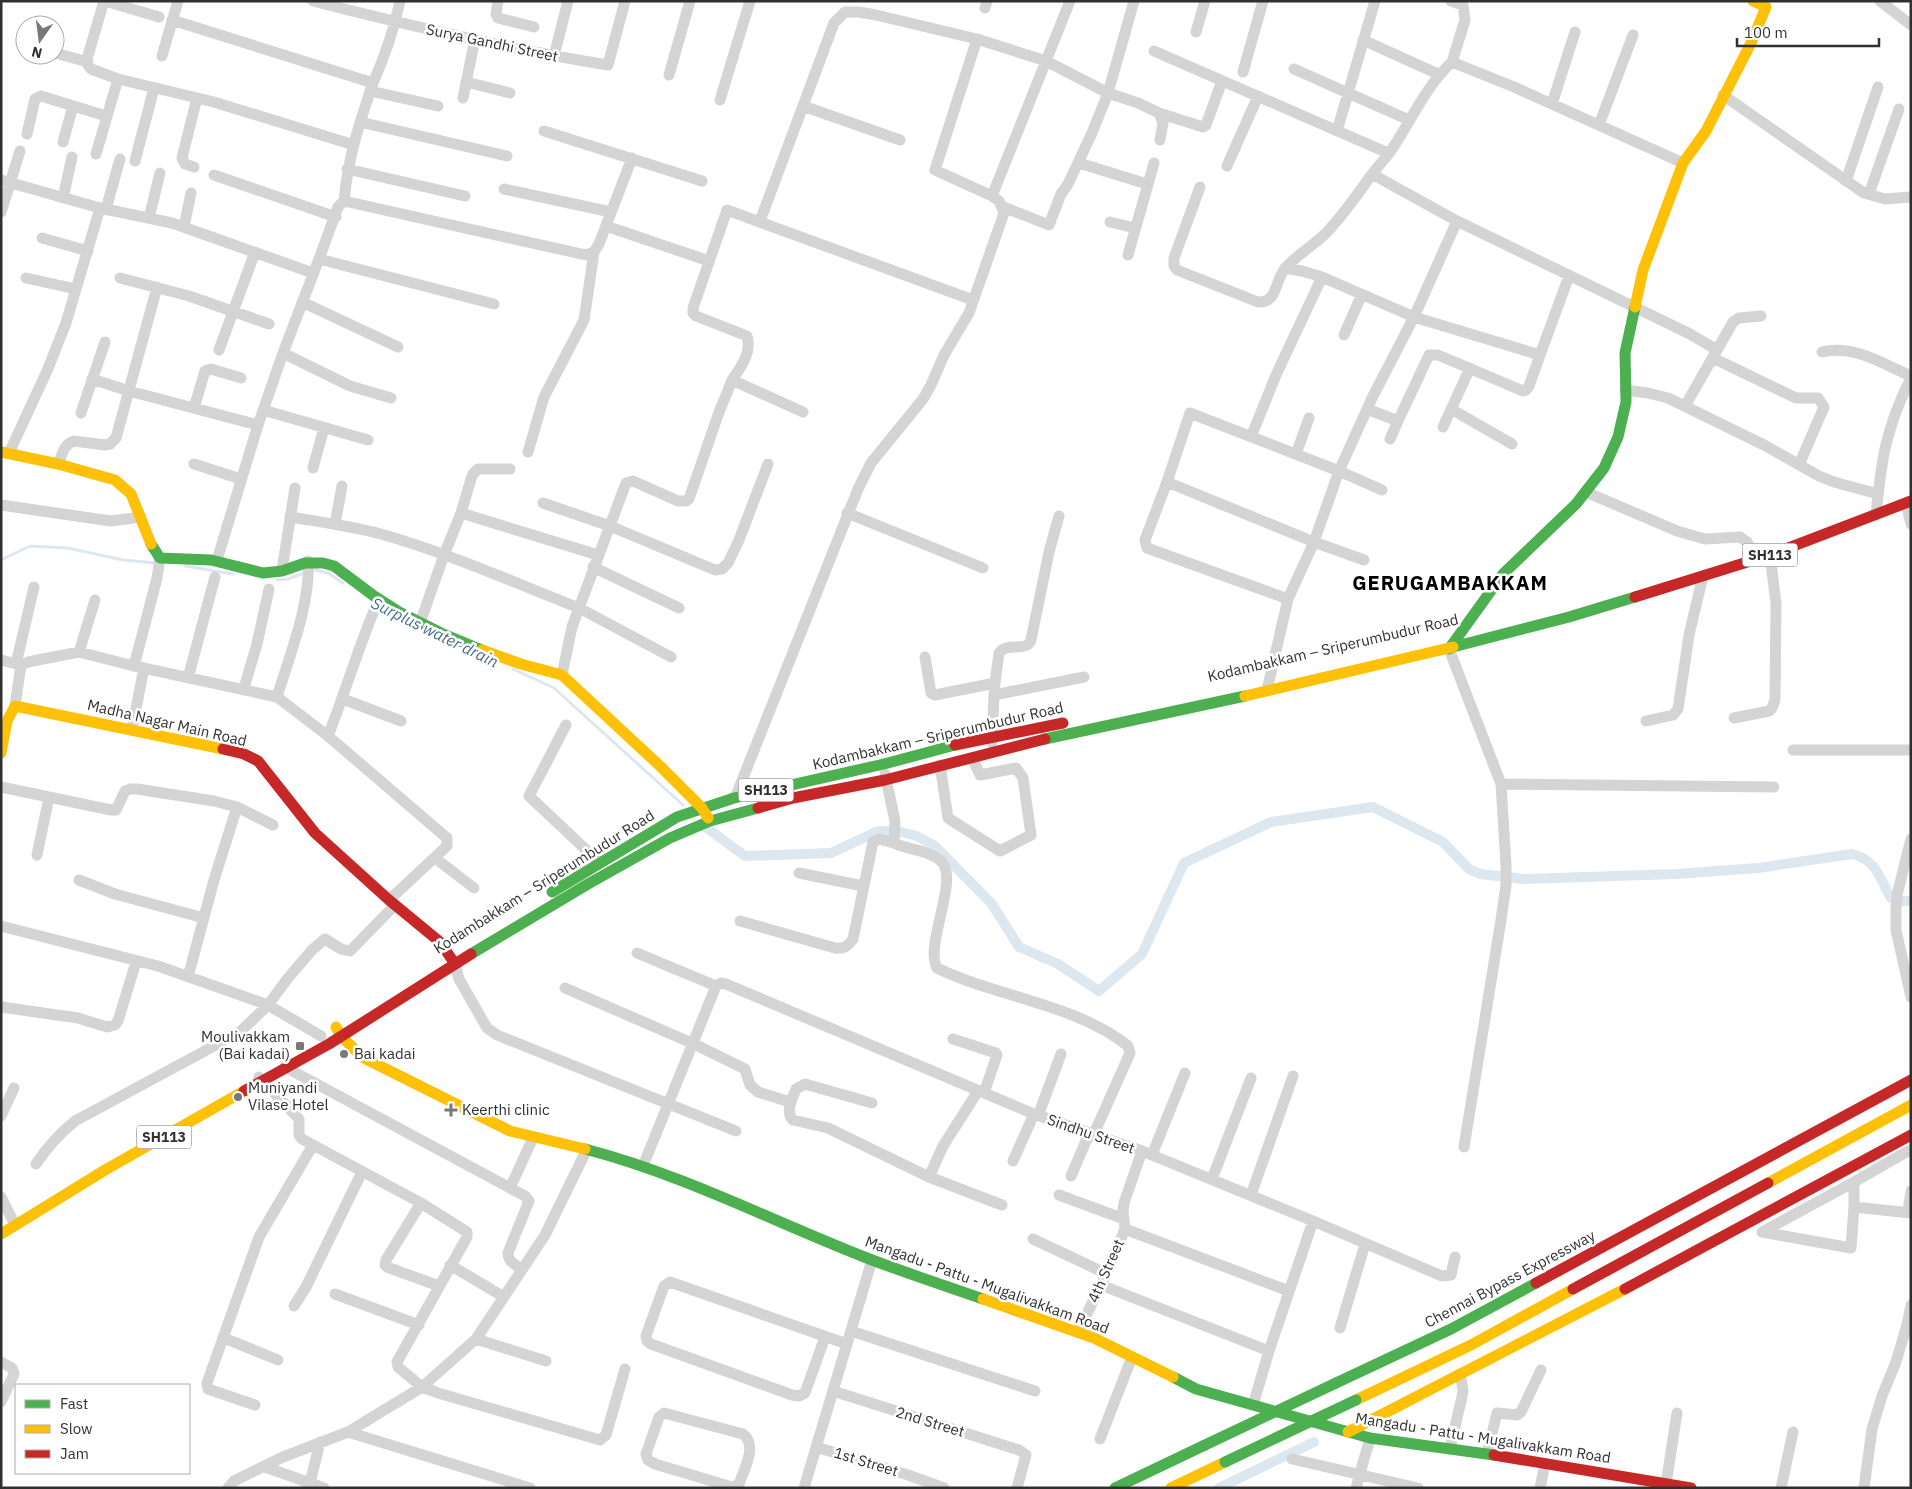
<svg xmlns="http://www.w3.org/2000/svg" width="1912" height="1489" viewBox="0 0 1912 1489" font-family="'IBM Plex Sans',sans-serif">
<style>
.lines{fill:none;stroke-linecap:round;stroke-linejoin:round}
.stream{stroke:#dde7f0;stroke-width:3}
.canal{stroke:#dde7f0;stroke-width:10}
.street{stroke:#d4d4d4;stroke-width:11}
.fast{stroke:#4caf50;stroke-width:11}
.slow{stroke:#ffc107;stroke-width:11}
.jam{stroke:#c62828;stroke-width:11}
.fast-bridge{stroke:#4caf50;stroke-width:11}
.poi-dot{fill:#787878;stroke:#fff;stroke-width:2}
.labels{text-anchor:middle;stroke-width:5;stroke-linejoin:round;paint-order:stroke}
.shield{fill:#fff;stroke:#6e6e6e;stroke-width:1}
.shield-label{font-size:14px;font-weight:bold;fill:#303030}
.street-label{font-size:15px;fill:#303030;stroke:#fff}
.poi-label{font-size:15px;fill:#303030;stroke:#fff;text-anchor:start}
.water-label{font-size:16px;font-style:italic;fill:#456b8b;stroke:#fff}
.district-label{font-size:20px;font-weight:bold;letter-spacing:1px;fill:#000;stroke:#fff}
</style>
<rect width="100%" height="100%" fill="#fff"/>
<g class="lines">
<path class="stream" d="M1 560 30 546 68 548 123 560 156 563
M185 566 233 574
M315 570 328 573 343 583
M277 580 288 579 304 573
M513 669 554 688 683 805"/>
<path class="canal" d="M704 826 745 856 831 853 878 831 901 832 917 836 935 846 992 904 1019 947 1058 964 1099 991 1142 954 1184 863 1271 822 1373 807 1443 842 1469 869 1480 874 1524 879 1676 874 1758 868 1852 854C1877 860 1879 878 1891 898L1901 901H1911
M1219 1488 1314 1442"/>
<path class="street" d="M104 1 87 59 88 65 91 69 118 79 214 102 354 145
M105 1 159 17
M313 1C410 26 509 49 608 65L625 1
M498 1 496 14 498 18 534 27
M1134 1 1108 93 1138 103 1159 113 1163 123 1160 140
M1451 1 1463 5 1465 20 1452 62
M1880 1 1911 25
M985 8 987 1
M172 20 373 83C385 56 394 30 400 1
M1196 32 1205 1
M977 39 935 170 992 196 1070 1
M1363 40 1438 74
M1154 51 1388 153
M55 53 88 62
M162 56 178 1
M554 56 568 1
M1294 69 1409 120
M1243 72 1263 1
M669 75 690 1
M466 82 510 93
M373 83C359 124 348 158 344 201L586 255 594 252 599 244 632 158
M370 91 438 106
M1723 95 1864 193 1885 199 1911 197
M463 98 475 39
M720 100 750 1
M1552 104 1575 32
M803 106 900 140
M1159 113 1203 127 1206 125 1222 81
M360 122 507 156
M1599 125 1633 35
M544 131 702 181
M1337 131 1375 1
M27 134 35 99 41 96 106 116
M63 142 73 106
M96 154 118 79
M135 161 154 88
M1079 163 1147 184
M1227 166 1258 96
M194 167 185 164 182 158 197 98
M347 169 465 196
M214 175 336 217
M1 180 100 208 66 323 47 371 9 453
M1846 181 1878 87
M1200 187 1174 258V266L1177 270 1258 302C1277 303 1275 282 1284 270 1293 257 1316 244 1327 232 1344 214 1358 194 1372 174
M504 189 611 212
M1869 194 1899 109
M63 198 72 157
M344 201 338 207 319 259 494 304
M100 208 172 223 313 273
M106 209 120 159
M1 212 20 151
M149 218 160 173
M760 221 834 23 845 12H859L876 15 977 39 1046 61 1108 93 1092 133 1068 184 1061 194 1049 225 1001 206
M1457 221 1372 174C1379 165 1388 156 1394 146 1413 117 1426 86 1452 62L1514 87 1683 163
M1110 222 1135 228
M606 226 709 261
M184 227 191 193
M42 238 88 251
M1128 255 1154 163
M1285 268 1302 271 1322 277
M26 278 76 289
M120 278 189 296 269 324
M302 302 398 347
M1344 335 1362 294
M219 350 255 252
M1822 352C1853 344 1883 364 1911 376
M283 353 350 386 391 398
M1713 358 1796 398H1818L1824 407 1799 465
M92 379 129 391 258 425
M732 380C741 367 752 353 747 336L696 316 693 313V308L727 210 973 300
M1625 390 1648 393 1668 398 1764 445 1819 476 1834 482 1878 494
M1685 406 1733 322 1739 318 1761 316
M194 408 205 371 211 369 241 378
M1367 409 1398 421 1429 355H1438L1523 391 1526 390 1529 386 1540 355
M1451 409 1512 444
M263 410 368 440
M81 413 105 342
M1443 427 1470 368
M1251 437 1276 375 1322 277 1414 317 1540 355 1569 276
M1390 439 1398 421
M528 452 544 397 584 320 594 252
M1296 454 1309 418
M58 464C62 455 64 444 74 441L105 445 110 444 116 438 157 287
M194 464 241 479
M313 468 324 428
M1167 482 1190 413 1339 471 1382 490
M1586 492 1677 531 1705 539 1740 537 1747 542 1757 559
M543 503 610 526 715 570 722 569 728 563 739 540 768 464
M1906 503 1911 524
M1 505 111 521 141 517
M461 513 598 555
M847 513 983 568
M1876 515C1881 461 1886 427 1911 378
M290 517C320 522 351 526 381 534 448 553 513 582 579 608L626 483 633 481 678 501H686L689 499 718 415 732 380 803 412
M335 524 342 486
M160 558 157 578 134 666 277 697 328 736 447 838V846L389 900
M217 560 258 425 283 353 319 259
M593 567 679 608
M282 570 295 488
M1288 599 1147 548 1145 540 1167 482 1314 542 1364 560
M420 623 444 555 461 513 471 479 473 474 478 469H510
M1449 649 1501 784 1506 865V885L1501 920 1464 1147
M79 652 95 600
M925 657 931 693 935 695 995 683 994 695 1084 677
M1 660 21 665
M16 664 34 587
M562 675 572 627 579 608 671 657
M188 678 215 577
M995 683 999 653C1008 641 1026 653 1031 640L1049 552 1059 516
M244 688 257 644 269 589
M1267 690 1288 599 1314 542 1339 471 1373 396 1414 317 1457 221 1690 334 1717 350
M277 697C289 657 311 603 308 561
M343 699 401 721
M15 706 21 665 28 662 79 652 134 666
M1734 718 1769 711 1772 708 1775 700 1776 603 1770 555
M1646 721 1673 715 1678 709 1689 635 1703 576
M566 725 529 796 599 862
M132 729 144 668
M328 736C346 691 359 644 379 599
M992 743 994 695
M1793 750H1911
M940 765 948 818 1000 851 1031 835 1023 778 1016 768 980 775 972 758
M885 774 895 821 894 843C908 850 929 850 941 861 960 879 924 945 937 968 996 997 1076 1004 1128 1046L1130 1053 1093 1136
M1501 784 1774 787
M1 787 111 810H116L125 791 130 789H137L214 801 237 807 273 825
M735 798 858 489 871 463 923 399 931 385 944 355 969 313 1004 213 999 201 992 196
M1911 839 1897 895 1896 909V930L1911 997
M37 855 49 797
M435 858 474 888
M799 873 863 886
M79 880 115 894 204 918
M740 921 835 948C844 949 847 947 853 939L873 842 879 839 894 843
M1 926 158 966 268 1005 321 1036
M637 953 716 986
M455 964 459 979 487 1028 497 1035 736 1131
M188 977 214 880 237 807
M716 986 721 983 726 984 1034 1114 1142 1151 1313 1221 1442 1276 1451 1275 1455 1257
M565 988 694 1044 745 1069 750 1085 758 1092 790 1102
M1 1007 78 1018 107 1027 115 1025 118 1021 136 962
M953 1039 996 1053 997 1055 984 1093
M285 1067 510 1188 533 1138
M259 1077 299 1119V1135L302 1139 421 1203 467 1232V1237L397 1362 398 1367 422 1387 438 1393 600 1440 606 1435 625 1369
M872 1103 805 1084 796 1089C792 1099 785 1112 793 1120L828 1128 929 1177 1002 1205
M1 1116 14 1088
M1038 1116 1061 1054
M1152 1155 1185 1073
M1013 1161 1034 1114
M36 1164C48 1146 59 1134 75 1121L240 1032 268 1005 288 978 312 950 325 939 341 949 350 951 395 905
M643 1166 716 986
M1071 1176 1089 1134
M929 1177 943 1146 978 1091
M1212 1179 1251 1078
M1854 1182 1908 1151H1911
M510 1188 525 1196 529 1201 508 1253C508 1262 516 1265 522 1269
M1059 1195 1124 1219
M1251 1195 1293 1076
M1 1197 15 1225
M421 1203 386 1260 385 1265 387 1267 439 1286
M1908 1212 1911 1191
M1125 1229 1289 1291
M1762 1232 1854 1182V1207L1911 1213
M1762 1232 1851 1248 1854 1207
M1033 1239 1105 1273
M450 1265 504 1297
M1101 1285 1269 1351
M335 1294 419 1325
M294 1306 306 1287 362 1172
M1340 1328 1365 1244
M851 1331 1035 1391
M1078 1332 1101 1285 1125 1229 1123 1211 1124 1203 1142 1151
M825 1337 805 1393 799 1396 792 1395 651 1344 647 1341 646 1336 664 1286 670 1282 847 1344
M224 1338 278 1360
M476 1339 546 1361
M1 1362 12 1368 14 1374 1 1402
M833 1391 1019 1450 1026 1455 1017 1488
M255 1405 208 1389 207 1383 259 1237 313 1145
M1253 1405 1269 1351 1313 1221
M664 1413 743 1434C758 1446 744 1469 739 1484L732 1487 655 1464 648 1460 646 1454 659 1417Z
M348 1432 530 1488
M1100 1439 1132 1357
M816 1447 908 1475 944 1488
M1450 1448 1462 1397 1463 1390 1460 1374
M1487 1454 1497 1413 1517 1415 1521 1412 1541 1370
M1292 1459 1418 1488
M265 1467 310 1483 320 1442
M1666 1484 1677 1413
M228 1488 234 1481 283 1457 348 1432 422 1387 476 1339 545 1235 587 1149
M308 1488 310 1483 324 1488
M804 1488 872 1260
M1356 1488 1370 1438
M1540 1488 1545 1464
M1781 1488 1793 1432
M1864 1488 1872 1429 1882 1396 1896 1362 1907 1325 1911 1305"/>
<path class="fast" d="M151 544 160 558 211 560 263 573 282 571 305 563H323L334 566 374 596 399 612 441 633 482 650
M1453 647 1569 617 1635 597
M1449 649 1503 574 1576 504 1604 468 1618 437 1626 402 1625 353 1635 307
M1045 739 1245 696
M552 892 677 817 734 798 884 764 955 745
M471 954 588 884 670 838 710 821 758 808
M585 1149C685 1175 776 1223 872 1260 909 1274 946 1286 983 1299
M1173 1377 1196 1389 1370 1438 1494 1455
M1336 1383 1451 1329 1536 1283
M1115 1488 1205 1445"/>
<path class="slow" d="M1635 307 1643 270 1683 163 1706 131 1751 43 1766 7 1753 1
M1 452 58 464 115 480 131 494 151 544
M482 650 521 664 562 675 660 766 702 808 708 818
M1245 696 1453 647
M1 753 7 721 15 706 223 749
M336 1027 341 1036 362 1057 510 1131 585 1149
M1768 1183 1911 1105
M1 1234 105 1170 244 1091
M983 1299 1094 1338 1173 1377
M1356 1400 1471 1345 1573 1289
M1348 1432 1625 1289
M1171 1488 1225 1462"/>
<path class="jam" d="M1635 597 1770 555 1911 501
M955 745 1063 723
M223 749 244 754 258 761 315 833 389 900 440 942 455 964
M758 808 793 798 885 780 1045 739
M244 1091 329 1044 471 954
M1536 1283 1911 1080
M1573 1289 1768 1183
M1625 1289 1911 1135
M1494 1455 1691 1488"/>
<path class="fast-bridge" d="M1205 1445 1336 1383
M1225 1462 1356 1400"/>
</g>
<g class="poi-dot">
<rect x="295" y="1041" width="10" height="10" rx="2.5"/>
<circle cx="344" cy="1054" r="5"/>
<circle cx="238" cy="1097" r="5"/>
<path d="M448.5 1102.5h5v5h5v5h-5v5h-5v-5h-5v-5h5z"/>
</g>
<g class="labels">
<g class="shield">
<rect x="1742.5" y="543.5" width="55" height="23" rx="4"/>
<rect x="738.5" y="778.5" width="55" height="23" rx="4"/>
<rect x="136.5" y="1125.5" width="55" height="23" rx="4"/>
</g>
<g class="shield-label">
<text x="1770" y="560">SH113</text>
<text x="766" y="795">SH113</text>
<text x="164" y="1142">SH113</text>
</g>
<g class="street-label">
<text transform="translate(492 43) rotate(12)" y="5">Surya Gandhi Street</text>
<text transform="translate(1333 648) rotate(-13)" y="5">Kodambakkam – Sriperumbudur Road</text>
<text transform="translate(167 723) rotate(13)" y="5">Madha Nagar Main Road</text>
<text transform="translate(938 736) rotate(-13)" y="5">Kodambakkam – Sriperumbudur Road</text>
<text transform="translate(544 882) rotate(-32)" y="5">Kodambakkam – Sriperumbudur Road</text>
<text transform="translate(1091 1134) rotate(19)" y="5">Sindhu Street</text>
<text transform="translate(1106 1271) rotate(-66)" y="5">4th Street</text>
<text transform="translate(1510 1279) rotate(-28)" y="5">Chennai Bypass Expressway</text>
<text transform="translate(987 1285) rotate(20)" y="5">Mangadu - Pattu - Mugalivakkam Road</text>
<text transform="translate(930 1422) rotate(17)" y="5">2nd Street</text>
<text transform="translate(1483 1438) rotate(9)" y="5">Mangadu - Pattu - Mugalivakkam Road</text>
<text transform="translate(866 1462) rotate(17)" y="5">1st Street</text>
</g>
<g class="poi-label">
<text x="290" y="1042" text-anchor="end">Moulivakkam<tspan x="290" dy="17">(Bai kadai)</tspan></text>
<text x="354" y="1059">Bai kadai</text>
<text x="248" y="1093">Muniyandi<tspan x="248" dy="17">Vilase Hotel</tspan></text>
<text x="462" y="1115">Keerthi clinic</text>
</g>
<g class="water-label">
<text transform="translate(435 632) rotate(26)" y="6">Surplus water drain</text>
</g>
<g class="district-label">
<text x="1450" y="590">GERUGAMBAKKAM</text>
</g>
</g>
<rect width="1912" height="1489" fill="none" stroke="#303030" stroke-width="5"/>
<rect x="15" y="1384" width="175" height="90" fill="#ffffff" stroke="#acacac"/>
<rect x="25" y="1400" width="25" height="8" fill="#4caf50" stroke="#acacac"/>
<text x="60" y="1409" font-size="15" fill="#303030">Fast</text>
<rect x="25" y="1425" width="25" height="8" fill="#ffc107" stroke="#acacac"/>
<text x="60" y="1434" font-size="15" fill="#303030">Slow</text>
<rect x="25" y="1450" width="25" height="8" fill="#c62828" stroke="#acacac"/>
<text x="60" y="1459" font-size="15" fill="#303030">Jam</text>
<g transform="translate(40 40) rotate(194)"><circle r="24" fill="#ffffff" stroke="#acacac"/>
<path d="M0-4L9 19L0 12L-9 19Z" fill="#787878"/>
<text y="-8" font-size="14" font-weight="bold" text-anchor="middle" fill="#303030">N</text>
</g>
<path d="M1737 38v8h142v-8" fill="none" stroke="#303030" stroke-width="2.5"/>
<text x="1744" y="38" font-size="15" fill="#303030" stroke="#ffffff" stroke-width="4" paint-order="stroke">100 m</text>
</svg>
